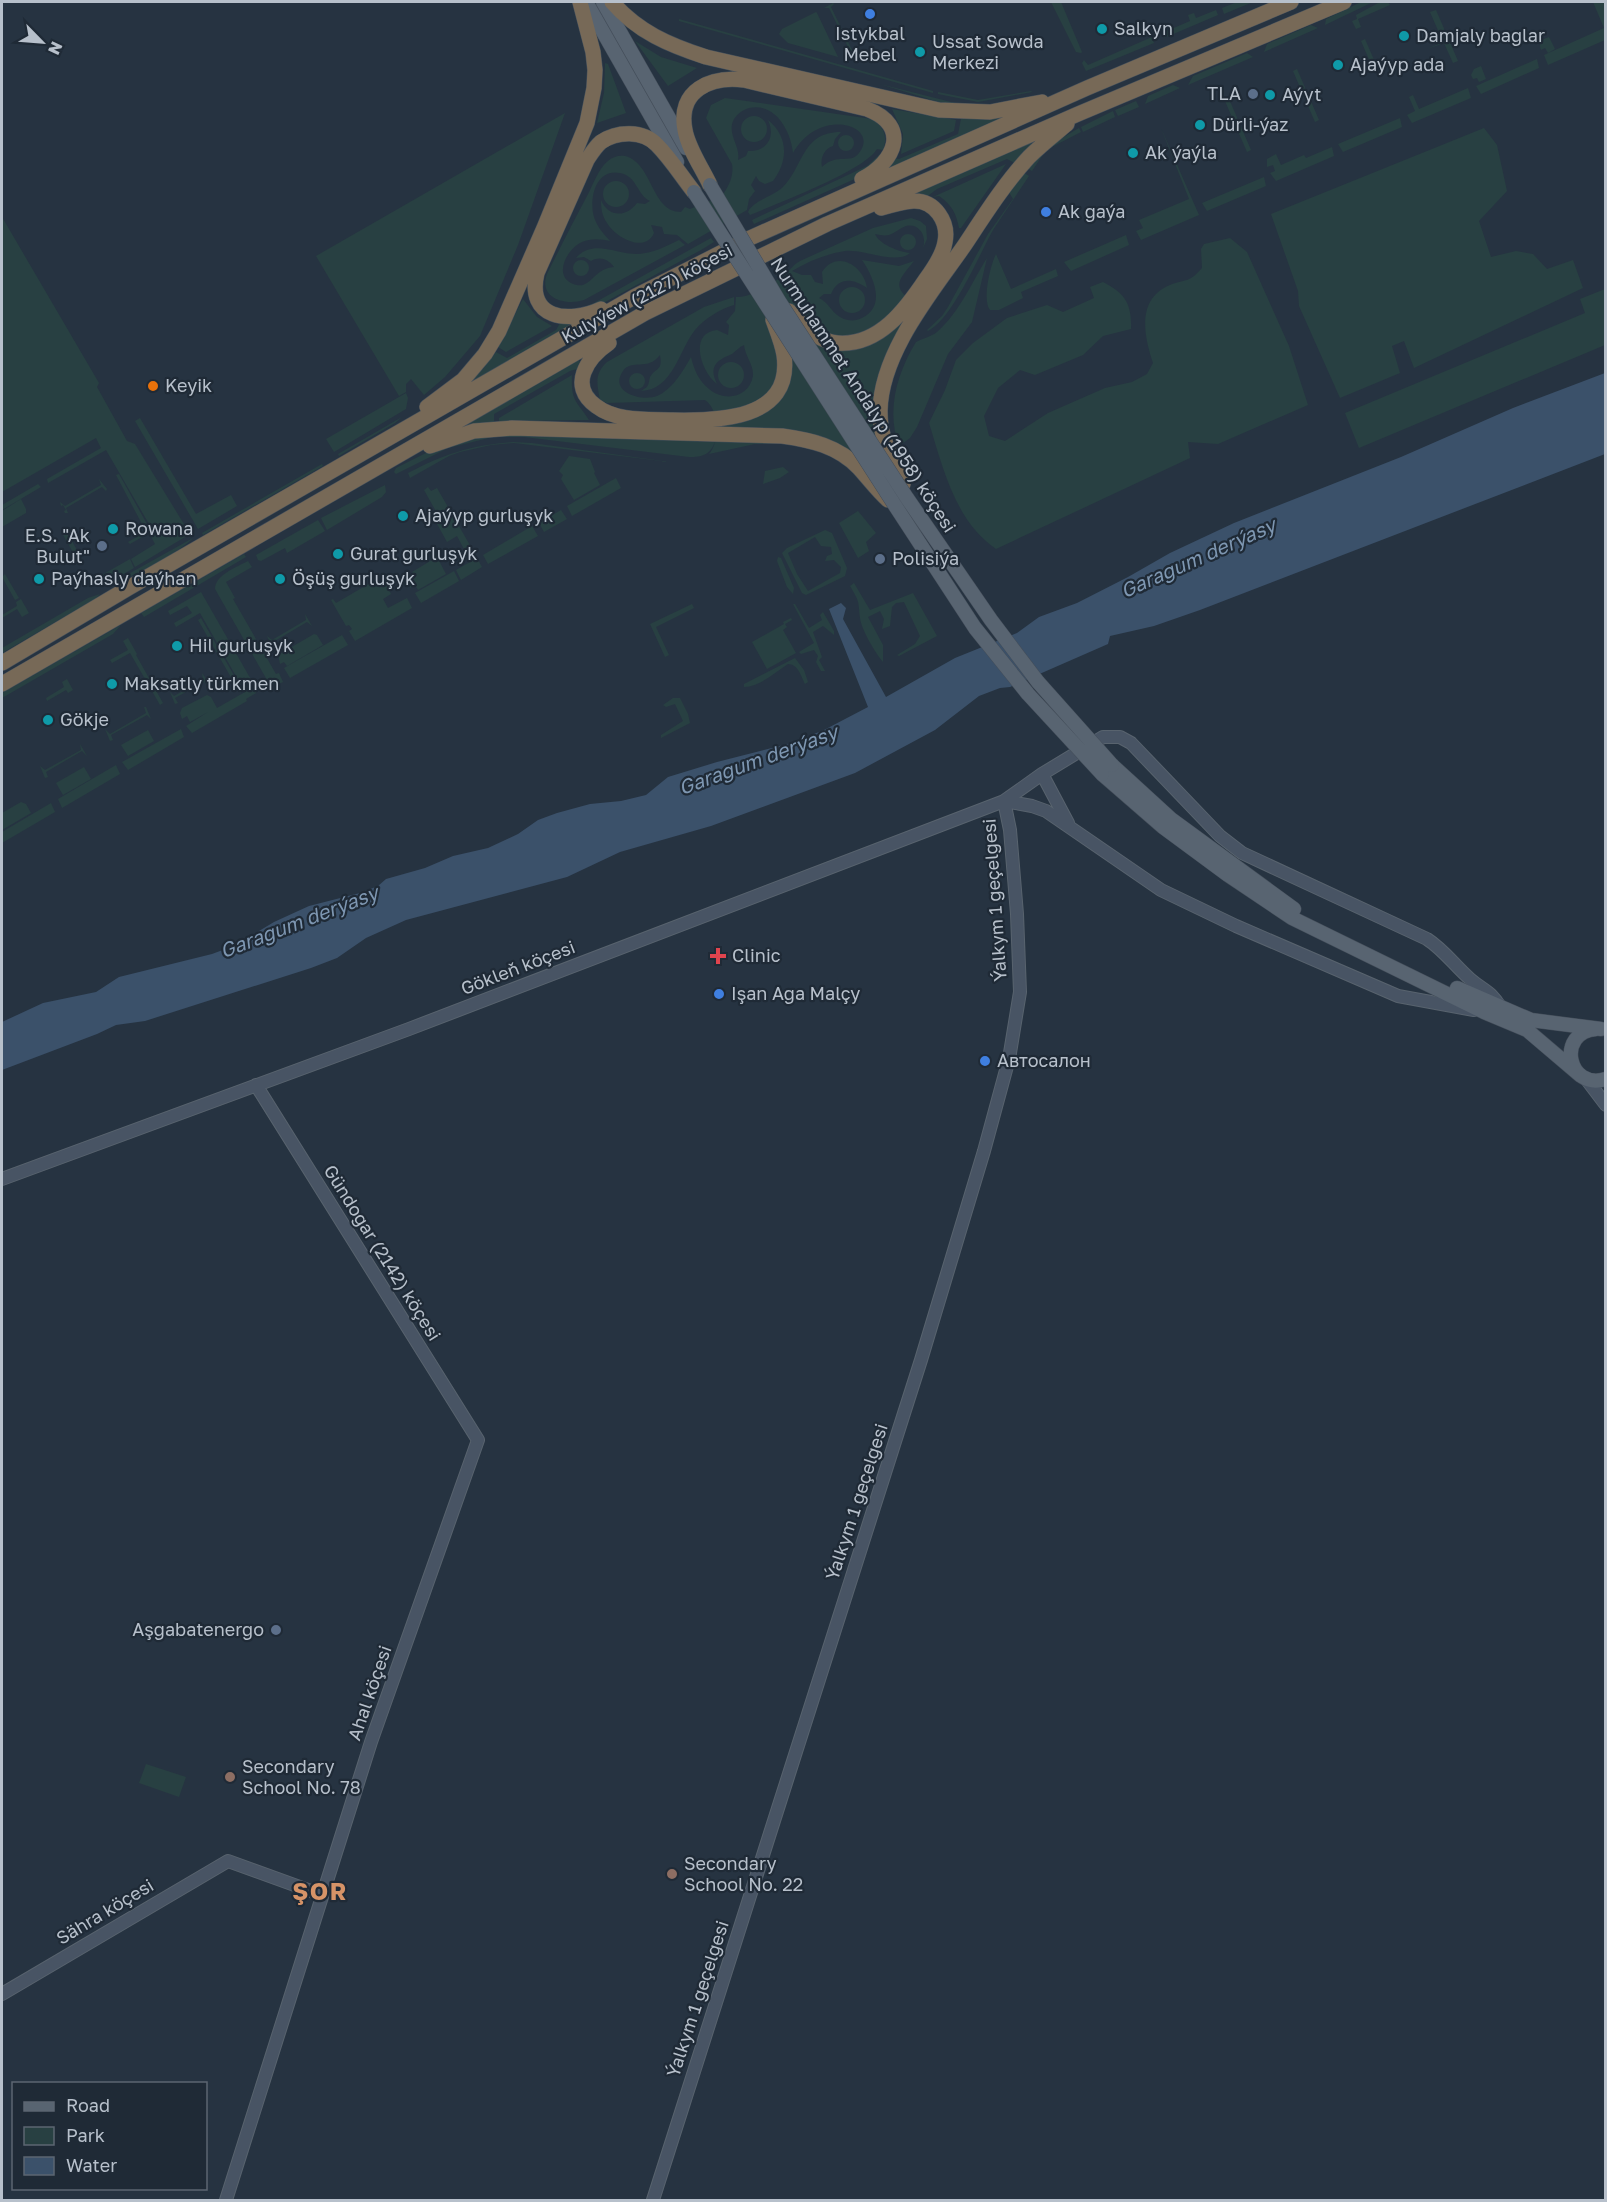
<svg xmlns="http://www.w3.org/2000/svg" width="1607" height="2202" viewBox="0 0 1607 2202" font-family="'Golos Text',sans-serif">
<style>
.green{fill:#284042;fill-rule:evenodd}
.water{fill:#3b516a}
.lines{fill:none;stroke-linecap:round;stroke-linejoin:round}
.secondary-casing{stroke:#58636e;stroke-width:14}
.primary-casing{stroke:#444e5a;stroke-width:15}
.highway-casing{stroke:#45505b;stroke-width:16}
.secondary{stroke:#485464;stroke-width:12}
.primary{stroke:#586471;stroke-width:14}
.highway{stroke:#776957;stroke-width:15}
.primary-bridge-casing{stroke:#444e5a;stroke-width:15;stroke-linecap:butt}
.primary-bridge{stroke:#586471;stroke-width:14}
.shop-dot{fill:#3f7fe0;stroke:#1f2a36;stroke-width:2}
.culture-dot{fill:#0f9aa8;stroke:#1f2a36;stroke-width:2}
.service-dot{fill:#5c6f8a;stroke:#1f2a36;stroke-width:2}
.food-dot{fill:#e8710a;stroke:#1f2a36;stroke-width:2}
.health-dot{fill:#e0444e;stroke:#1f2a36;stroke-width:2}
.education-dot{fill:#8d6e63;stroke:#1f2a36;stroke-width:2}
.labels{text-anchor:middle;stroke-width:4.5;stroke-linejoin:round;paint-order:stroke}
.poi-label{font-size:18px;fill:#b7c0cb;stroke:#1f2a36;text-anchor:start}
.street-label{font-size:18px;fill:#b7c0cb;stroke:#1f2a36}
.water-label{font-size:20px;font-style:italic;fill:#7e97b2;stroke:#1f2a36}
.district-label{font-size:24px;font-weight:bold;letter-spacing:1.5px;fill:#d69367;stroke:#1f2a36}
</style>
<rect width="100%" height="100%" fill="#263341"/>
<path class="green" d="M1051 2H1061L1082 52 1081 53 1076 52Z
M1237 2H1253L1224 14 1222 8Z
M1361 2H1373L1325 25 1326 19Z
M1380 2H1388L1390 5 1358 19 1361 27 1356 29 1352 21 1357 19 1356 15Z
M1587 2H1604L1606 6 1605 40 1548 65 1544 55 1604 28 1593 2 1588 3Z
M833 3 834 4 831 7 852 50 857 49 847 54 850 51 829 8H824Z
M1216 10 1218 15 1164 38 1162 33 1190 21 1188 15 1194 13 1196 18Z
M1436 10 1458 61 1453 63 1444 43 1427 49 1443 42 1430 12Z
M816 12 817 13 838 57 788 43 779 34 782 29Z
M679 19 933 91V93L679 21Z
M1311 25 1318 28 1264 52 1267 44Z
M1152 37 1154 43 1086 71 1082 63 1084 60 1088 65Z
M1549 37 1555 49 1548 53 1545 48 1541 50C1538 41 1542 40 1549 37Z
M1365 39 1378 69 1374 71 1361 41Z
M635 41 661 57 697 68 668 86Z
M1247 53 1253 57 1188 85 1193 76Z
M1537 59 1539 68 1481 94 1476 86Z
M605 63 608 64 626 113 597 123 604 93Z
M1481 66 1486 79 1479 82 1477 78 1473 79 1471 75 1474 69Z
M1297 69 1319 120 1315 122 1293 71Z
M880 84 959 104H945Z
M1173 85 1180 88 1145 104 1148 96Z
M1468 88 1471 98 1412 123 1407 115 1415 111 1409 97 1413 95 1419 109Z
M1031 91 1032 92 978 102 938 94V92L978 100Z
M725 98 872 119C884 126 888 137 883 150L877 149C864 171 778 203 750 215L748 212C753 201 773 196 782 188 804 167 801 132 841 132L835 139 833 146C824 149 820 158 822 167 838 152 850 165 859 153 881 125 819 106 793 153 791 132 776 102 749 108 743 110 738 113 734 119 726 134 741 146 738 160L746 156 748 151C767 152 776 137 768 120 789 137 788 161 773 181L765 184 759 181 756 176 751 185 755 191 749 199 747 210 688 244 677 235 664 234 662 227 651 225 654 233C645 254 615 237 607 223 602 216 601 208 601 200 608 217 626 218 637 203L645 204 650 201C637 195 637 176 620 173 595 168 589 200 594 217 597 227 604 234 610 241 601 239 591 238 582 242 568 248 552 275 573 284 591 291 592 269 614 267 608 259 600 256 591 261L584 257 576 258C593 238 617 255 639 254 653 253 667 246 679 240L685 245 584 300C565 306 538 298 547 274 560 248 573 222 587 196 593 185 598 169 608 161 612 157 619 155 625 156 653 163 651 212 681 212L685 207 690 209 722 196C729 186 734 176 732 164L706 118 711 105Z
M1229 99 1251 150 1247 152 1225 101Z
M1136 101 1139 107 1118 116 1115 110Z
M892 109 956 120 954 131 901 154 903 134Z
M1113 111 1115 117 1083 132 1081 127Z
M565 113 518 245 480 336 445 377 424 395 411 379 406 384V392L399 396 316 256Z
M1010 115 887 169 894 158 899 159 958 134 961 119 991 118Z
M741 129a13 13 0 1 1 26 0a13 13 0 1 1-26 0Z
M1400 118 1402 127 1343 152 1338 144Z
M1079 128 1081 132 1046 150 1032 171 1025 167 1045 148Z
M1161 128 1199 215 1141 240 1136 231 1143 228 1139 220 1189 199Z
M1484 128 1497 145 1507 191 1479 221 1491 257 1516 251 1533 254 1547 269 1573 260 1583 288 1414 368 1404 341 1392 346 1400 373 1340 398 1299 306 1298 291 1271 214Z
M838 143a8 8 0 1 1 16 0a8 8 0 1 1-16 0Z
M1043 136 1017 164 1007 159 937 189 925 198 911 194Z
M1332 147 1334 156 1276 181 1270 173 1275 171 1273 165 1267 167V159L1276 154 1281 165 1304 155 1306 158Z
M880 154 885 156 857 178 754 224 752 220 867 166Z
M1006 164 961 228H959C956 213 952 205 939 196L933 197Z
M1021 171 1029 176C1017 194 1005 212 993 230 978 257 953 318 928 331L927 330 942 316 948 307 988 234 1013 199 1007 189Z
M1264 177 1266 186 1207 211 1202 203Z
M603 194a13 13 0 1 1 26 0a13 13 0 1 1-26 0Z
M2 217 99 383 97 387 127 441 135 444 190 534 135 567 131 559 155 544 149 533 130 544 128 542 147 531 145 526 149 524 106 450 48 483 47 479 101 448 96 438 2 492Z
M911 218 920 221 926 226 927 239 923 248C927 237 920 223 906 226 900 228 895 233 889 235 884 236 880 235 875 234 879 244 899 252 910 253 896 265 864 249 845 251 826 254 809 261 792 271L802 275H811L815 282 823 284 822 272C837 249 864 266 867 288 853 278 838 277 831 294H824L819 298C829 302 832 315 844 319 850 321 856 321 862 318 887 306 873 276 862 260L899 266 914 261C897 282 891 287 916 304L874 426 876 440 854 455 828 439 796 430 775 444H755L709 454C720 442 720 410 705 400L607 403 600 400C597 384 594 374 607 362L704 307 734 297V305C720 309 704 319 695 330 679 350 673 390 641 391L647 387C649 384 649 380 650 377 656 367 663 371 660 355 647 372 632 358 623 371 608 392 642 402 657 396 672 390 683 371 691 357 694 370 699 381 709 389 724 402 749 398 753 376 754 365 745 356 744 345 739 347 736 351 732 354 717 360 708 366 717 384 701 372 688 333 717 330L728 335 729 325 726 322 735 311 736 297C753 297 772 284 785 274 791 269 793 265 800 261L873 228Z
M900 242a8 8 0 1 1 16 0a8 8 0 1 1-16 0Z
M1126 235 1129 245 1071 271 1064 262Z
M711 238 714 242 701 250 596 307 589 310 580 309 594 303Z
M1230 238 1247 252 1289 346 1308 405 1218 444 1188 442 1190 458 996 549C955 521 943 468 929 423L945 390 956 360 973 343 1007 318 1047 305 1063 312 1094 298 1090 287 1103 282C1125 293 1132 304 1131 329L1103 336 1083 355 1035 375 1020 370 998 388 984 416 989 436 1005 441 1048 413 1105 388 1132 382 1147 374 1153 363C1144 336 1136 299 1170 285 1187 278 1188 284 1202 268L1201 249 1204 244Z
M996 254 1011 289 1056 269 1058 276 1021 292 1023 298 999 310H990C982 300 990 266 996 254Z
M987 258 972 322 948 354 917 427 910 438 899 446C886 411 897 373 916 342 923 338 931 337 937 332 959 313 972 282 987 258Z
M573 268a8 8 0 1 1 16 0a8 8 0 1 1-16 0Z
M839 300a13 13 0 1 1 26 0a13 13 0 1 1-26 0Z
M1605 289V345L1359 448 1345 413 1585 313 1580 299Z
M523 299 537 317 552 326 506 352 498 347Z
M579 322 457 391 483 369 496 352 507 358 556 330 560 323Z
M578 359 580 362 577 369 570 371 494 414V425L460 427Z
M718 375a13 13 0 1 1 26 0a13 13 0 1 1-26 0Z
M629 381a8 8 0 1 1 16 0a8 8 0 1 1-16 0Z
M572 375C571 402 576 400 589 420L499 421V418Z
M406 393 408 398 406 409 334 452 326 439Z
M402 417 395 423 339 456 338 454Z
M140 418 196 514 231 495 237 506 198 529 135 421Z
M493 433V437L448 448 396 474 394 472 396 468 436 448Z
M498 433 694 441 715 442C710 455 702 457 689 457L524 437H498Z
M513 442 532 443 670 462 514 443 491 445 460 452 449 456 410 478 408 473C444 454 472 445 513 442Z
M569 456 590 459 595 472 594 473 600 485 574 500 561 479 563 475 559 471Z
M322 464 323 466 203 535 202 533Z
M783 467 789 472 780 478 763 484 765 471Z
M119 474 147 524 143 526 116 475Z
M616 478 621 488 572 516 567 506Z
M99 479 107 489 106 491 102 487 66 508 68 513H65L64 511 66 510 63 505 61 506 60 502 65 506 101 485Z
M38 484 41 487 2 510V505Z
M385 485 386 492 382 497 327 530 321 518Z
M428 487 431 491 437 488 471 547 465 551 457 536 447 542 436 522 438 515 424 490Z
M21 499 26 509V513L2 527V511Z
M561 510 567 519 544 532 539 523Z
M858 511 876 533 866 542 869 551 858 558 839 523Z
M318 520 325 531 287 553 285 548 261 561 258 560 256 555Z
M532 526 538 536 488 564 483 555Z
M825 530 832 533 847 568 845 576 806 595 802 593 782 553 787 548ZM815 537 821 546 831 547 832 554 827 556 825 561 834 560 841 567 840 573 808 591 797 574 788 553Z
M67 532 83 561 79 563 63 535Z
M193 538C184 549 128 581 114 582Z
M244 554 246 557 144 617 141 613Z
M437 557 446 574 418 590 415 585 410 588 409 582 414 575 412 572Z
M778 557 781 558 794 588 793 594 787 587 777 561Z
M477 558 482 567 461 580 456 570Z
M130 559 134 568 111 581 104 582 100 576Z
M248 561 252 567 226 582 235 598 233 599 276 674 279 673 283 682C277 685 273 686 267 680L215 589C215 575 237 567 248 561Z
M454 571 459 581 421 603 415 593Z
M5 574 19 598 15 600 2 577Z
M371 577 377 584 384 580 391 594 383 599 388 608 407 598 412 608 355 641 349 631 352 629 349 625 346 626 331 600 333 599 336 603 372 582Z
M854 583 870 610 913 593 937 636 899 656 897 655 915 644 920 636 904 602 896 603 892 607 890 626 882 629 884 619 880 611 868 617 883 645V662C876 654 861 629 860 618 858 600 860 603 850 586Z
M201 592 257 690 256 693 246 699 247 701 192 733 186 726 208 712 190 722 187 716 182 719 180 713 182 708 207 695 211 697 217 708 245 692 200 613 176 627 174 623 192 613 187 606 170 615 168 611Z
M100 594 95 599 2 653V648L88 598Z
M21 599 29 613 22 617 17 609 2 618V615L17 606 16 602Z
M692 604 694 608 656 627 669 655 665 657 650 624Z
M793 604H795L809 628 822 620 820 615 823 612 834 631V635L823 626 813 632 822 657 819 660 825 671H821L816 662 818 656 814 650 801 654 799 652 814 643Z
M305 614 312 626 307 622 273 642 275 648H272L267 636 272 640 306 620Z
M201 618 243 691 240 693 198 620Z
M791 618 792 620 785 624 787 627 783 630 796 653 767 669 752 642 784 624 783 622Z
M121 625 113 634 2 698V693Z
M314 634 317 635 323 645 287 666 284 662 280 664 278 655Z
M342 635 348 645 290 678 284 668Z
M128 638 137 654 136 655 163 703 160 705 130 653 112 663 110 660 128 650 123 641Z
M795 658 804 670 808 682 805 684C801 676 798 664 788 664 774 673 761 686 744 687V684Z
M202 673 209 683V686L204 682 175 698 178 703 175 704 170 692 174 696 203 680Z
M67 679 73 690 68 693 66 690 47 701 46 698 64 687 62 682Z
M673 698H680L688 714 690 723 661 738V735L683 721 675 704 666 707 663 705Z
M144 707H146L151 719 147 715 111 735 113 740 110 741 105 729 110 734 146 713Z
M181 729 184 737 128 770 122 762Z
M148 730 154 741 128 756 121 745Z
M80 744 87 756 82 751 46 772 48 777 45 778 40 766 45 770 81 750Z
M116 765 120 774 62 808 58 799Z
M84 767 91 779 63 795 56 783Z
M21 802 26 804 31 813 2 830V813Z
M51 803 55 812 2 843V832Z
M146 1764 186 1777 179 1797 139 1783Z"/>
<path class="water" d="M1605 373V454L1200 610 1154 626 1110 636 1108 644 1010 687 1000 688 979 696 935 730 855 773 711 826 620 852 567 877 406 920 366 938 337 958 311 968 145 1021 116 1025 97 1034 2 1070V1022L43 1003 96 992 119 977 212 954 236 945 274 922 309 906 360 893 378 886 386 879 425 868 453 856 488 848 518 834 538 820 557 813 590 804 621 801 646 795 668 777 717 762 791 743 824 730 868 707 829 609 841 603 846 608 843 619 886 697 955 658 1017 633 1039 617 1077 603 1128 577 1170 553 1234 523 1401 457 1513 408Z"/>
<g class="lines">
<g class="secondary-casing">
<path id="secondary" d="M1042 774 1068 823
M1004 801 1042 774 1103 737H1120L1131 743 1220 836 1242 853 1427 939C1444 950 1455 966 1470 979 1484 991 1490 990 1501 1008
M1587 1080 1606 1105
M2 1179 409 1029 1004 801 1032 806 1046 811 1161 890 1236 926 1398 996 1474 1010
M2 1994 228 1861 322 1895
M226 2200 371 1742 478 1440 256 1085
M653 2200 921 1360 984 1151 1009 1059 1020 992 1017 914 1010 830 1004 801"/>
</g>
<g class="primary-casing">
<path id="primary" d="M586 2 677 162
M603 2 686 148
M1112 765 1171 819 1294 909
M1102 774 1163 827 1228 875 1292 918 1484 1012 1527 1030 1581 1076
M1457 988 1531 1020 1601 1029
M1596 1029C1556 1032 1567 1091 1606 1079"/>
</g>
<g class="highway-casing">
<path id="highway" d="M612 2C638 32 669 45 706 57L939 110 990 112 1042 102
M710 185C702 168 688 148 685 130 677 90 711 76 744 80L867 109C911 126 895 162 862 179
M601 309C568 324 526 319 537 273L587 160C591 154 595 147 601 142 617 131 643 130 657 145 671 159 682 177 694 192
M789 311C801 325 818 342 838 343 879 346 906 309 926 279 934 268 943 255 945 242 949 222 935 200 913 201 902 202 891 205 881 208
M609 343C587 358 568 386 596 406 617 422 647 419 672 420 716 421 793 421 784 355 782 343 777 331 773 320
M427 407 463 380 485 354 499 331 544 228 587 123 594 88 595 70 593 52 580 2
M430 446 474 431 512 428 782 436C811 440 838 446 859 468 869 479 877 490 888 500
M903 484C894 456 880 444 880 411 881 352 932 292 964 246 984 216 1004 184 1029 157 1041 145 1054 135 1067 124
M2 663 130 587 634 297 750 238 1087 88 1291 2
M2 684 645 313 827 224 1078 114 1344 2"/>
</g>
<use href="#secondary" class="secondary"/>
<use href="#primary" class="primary"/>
<use href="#highway" class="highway"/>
<g class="primary-bridge-casing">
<path id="primary-bridge" d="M710 185 779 301 907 498 991 620 1038 682 1112 765
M694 192 894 504 975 628 1028 694 1102 774"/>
</g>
<use href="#primary-bridge" class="primary-bridge"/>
</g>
<g class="shop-dot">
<circle cx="870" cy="14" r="6"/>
<circle cx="1046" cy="212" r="6"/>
<circle cx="719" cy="994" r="6"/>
<circle cx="985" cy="1061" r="6"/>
</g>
<g class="culture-dot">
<circle cx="1102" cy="29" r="6"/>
<circle cx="1404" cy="36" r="6"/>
<circle cx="920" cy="52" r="6"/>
<circle cx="1338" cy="65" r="6"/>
<circle cx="1270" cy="95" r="6"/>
<circle cx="1200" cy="125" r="6"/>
<circle cx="1133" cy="153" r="6"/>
<circle cx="403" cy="516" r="6"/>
<circle cx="113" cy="529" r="6"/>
<circle cx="338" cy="554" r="6"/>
<circle cx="39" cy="579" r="6"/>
<circle cx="280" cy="579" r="6"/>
<circle cx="177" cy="646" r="6"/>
<circle cx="112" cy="684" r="6"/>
<circle cx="48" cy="720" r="6"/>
</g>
<g class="service-dot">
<circle cx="1253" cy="94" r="6"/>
<circle cx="102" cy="546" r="6"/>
<circle cx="880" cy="559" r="6"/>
<circle cx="276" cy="1630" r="6"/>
</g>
<circle class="food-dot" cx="153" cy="386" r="6"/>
<path class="health-dot" d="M715 947h6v6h6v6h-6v6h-6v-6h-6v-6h6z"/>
<g class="education-dot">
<circle cx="230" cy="1777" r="6"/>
<circle cx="672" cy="1874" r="6"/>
</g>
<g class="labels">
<g class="poi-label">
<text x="1114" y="35">Salkyn</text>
<text x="870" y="40" text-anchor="middle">Istykbal<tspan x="870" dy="21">Mebel</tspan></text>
<text x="1416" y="42">Damjaly baglar</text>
<text x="932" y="48">Ussat Sowda<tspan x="932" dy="21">Merkezi</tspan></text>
<text x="1350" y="71">Ajaýyp ada</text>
<text x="1241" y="100" text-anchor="end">TLA</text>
<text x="1282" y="101">Aýyt</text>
<text x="1212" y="131">Dürli-ýaz</text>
<text x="1145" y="159">Ak ýaýla</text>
<text x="1058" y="218">Ak gaýa</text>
<text x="165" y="392">Keyik</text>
<text x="415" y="522">Ajaýyp gurluşyk</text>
<text x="125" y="535">Rowana</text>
<text x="90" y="542" text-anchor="end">E.S. "Ak<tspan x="90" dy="21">Bulut"</tspan></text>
<text x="350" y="560">Gurat gurluşyk</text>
<text x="892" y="565">Polisiýa</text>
<text x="51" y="585">Paýhasly daýhan</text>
<text x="292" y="585">Öşüş gurluşyk</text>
<text x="189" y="652">Hil gurluşyk</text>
<text x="124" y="690">Maksatly türkmen</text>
<text x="60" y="726">Gökje</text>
<text x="732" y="962">Clinic</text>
<text x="731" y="1000">Işan Aga Malçy</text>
<text x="997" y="1067">Автосалон</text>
<text x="264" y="1636" text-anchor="end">Aşgabatenergo</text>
<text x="242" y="1773">Secondary<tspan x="242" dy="21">School No. 78</tspan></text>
<text x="684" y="1870">Secondary<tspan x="684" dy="21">School No. 22</tspan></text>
</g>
<g class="street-label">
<text transform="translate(647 294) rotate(-28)" y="6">Kulyýew (2127) köçesi</text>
<text transform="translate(863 395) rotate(57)" y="6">Nurmuhammet Andalyp (1958) köçesi</text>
<text transform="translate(995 900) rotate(-94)" y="6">Ýalkym 1 geçelgesi</text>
<text transform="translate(518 968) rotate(-21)" y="6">Gökleň köçesi</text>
<text transform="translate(382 1253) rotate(58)" y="6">Gündogar (2142) köçesi</text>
<text transform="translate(857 1502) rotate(-72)" y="6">Ýalkym 1 geçelgesi</text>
<text transform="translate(370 1693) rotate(-71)" y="6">Ahal köçesi</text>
<text transform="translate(105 1912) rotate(-31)" y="6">Sähra köçesi</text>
<text transform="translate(698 1999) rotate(-72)" y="6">Ýalkym 1 geçelgesi</text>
</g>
<g class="water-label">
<text transform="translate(1198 558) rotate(-24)" y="7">Garagum derýasy</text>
<text transform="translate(758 760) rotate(-20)" y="7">Garagum derýasy</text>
<text transform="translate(299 922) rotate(-21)" y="7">Garagum derýasy</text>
</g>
<g class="district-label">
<text x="320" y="1900">ŞOR</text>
</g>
</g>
<rect width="1607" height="2202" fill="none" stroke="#b7c0cb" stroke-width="6"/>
<rect x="12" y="2082" width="195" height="108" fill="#1f2a36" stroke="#5c6672" stroke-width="1.5"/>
<rect x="24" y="2102" width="30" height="9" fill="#586471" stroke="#5c6672" stroke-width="1.5"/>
<text x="66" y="2112" font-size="18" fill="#b7c0cb">Road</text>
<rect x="24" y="2127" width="30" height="18" fill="#284042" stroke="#5c6672" stroke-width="1.5"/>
<text x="66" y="2142" font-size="18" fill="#b7c0cb">Park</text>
<rect x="24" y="2157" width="30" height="18" fill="#3b516a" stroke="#5c6672" stroke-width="1.5"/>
<text x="66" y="2172" font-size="18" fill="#b7c0cb">Water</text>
<g transform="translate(42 42) rotate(115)" stroke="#1f2a36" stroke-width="4.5" paint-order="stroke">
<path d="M0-4.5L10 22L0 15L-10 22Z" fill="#b7c0cb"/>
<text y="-9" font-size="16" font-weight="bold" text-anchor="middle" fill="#b7c0cb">N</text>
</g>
</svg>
